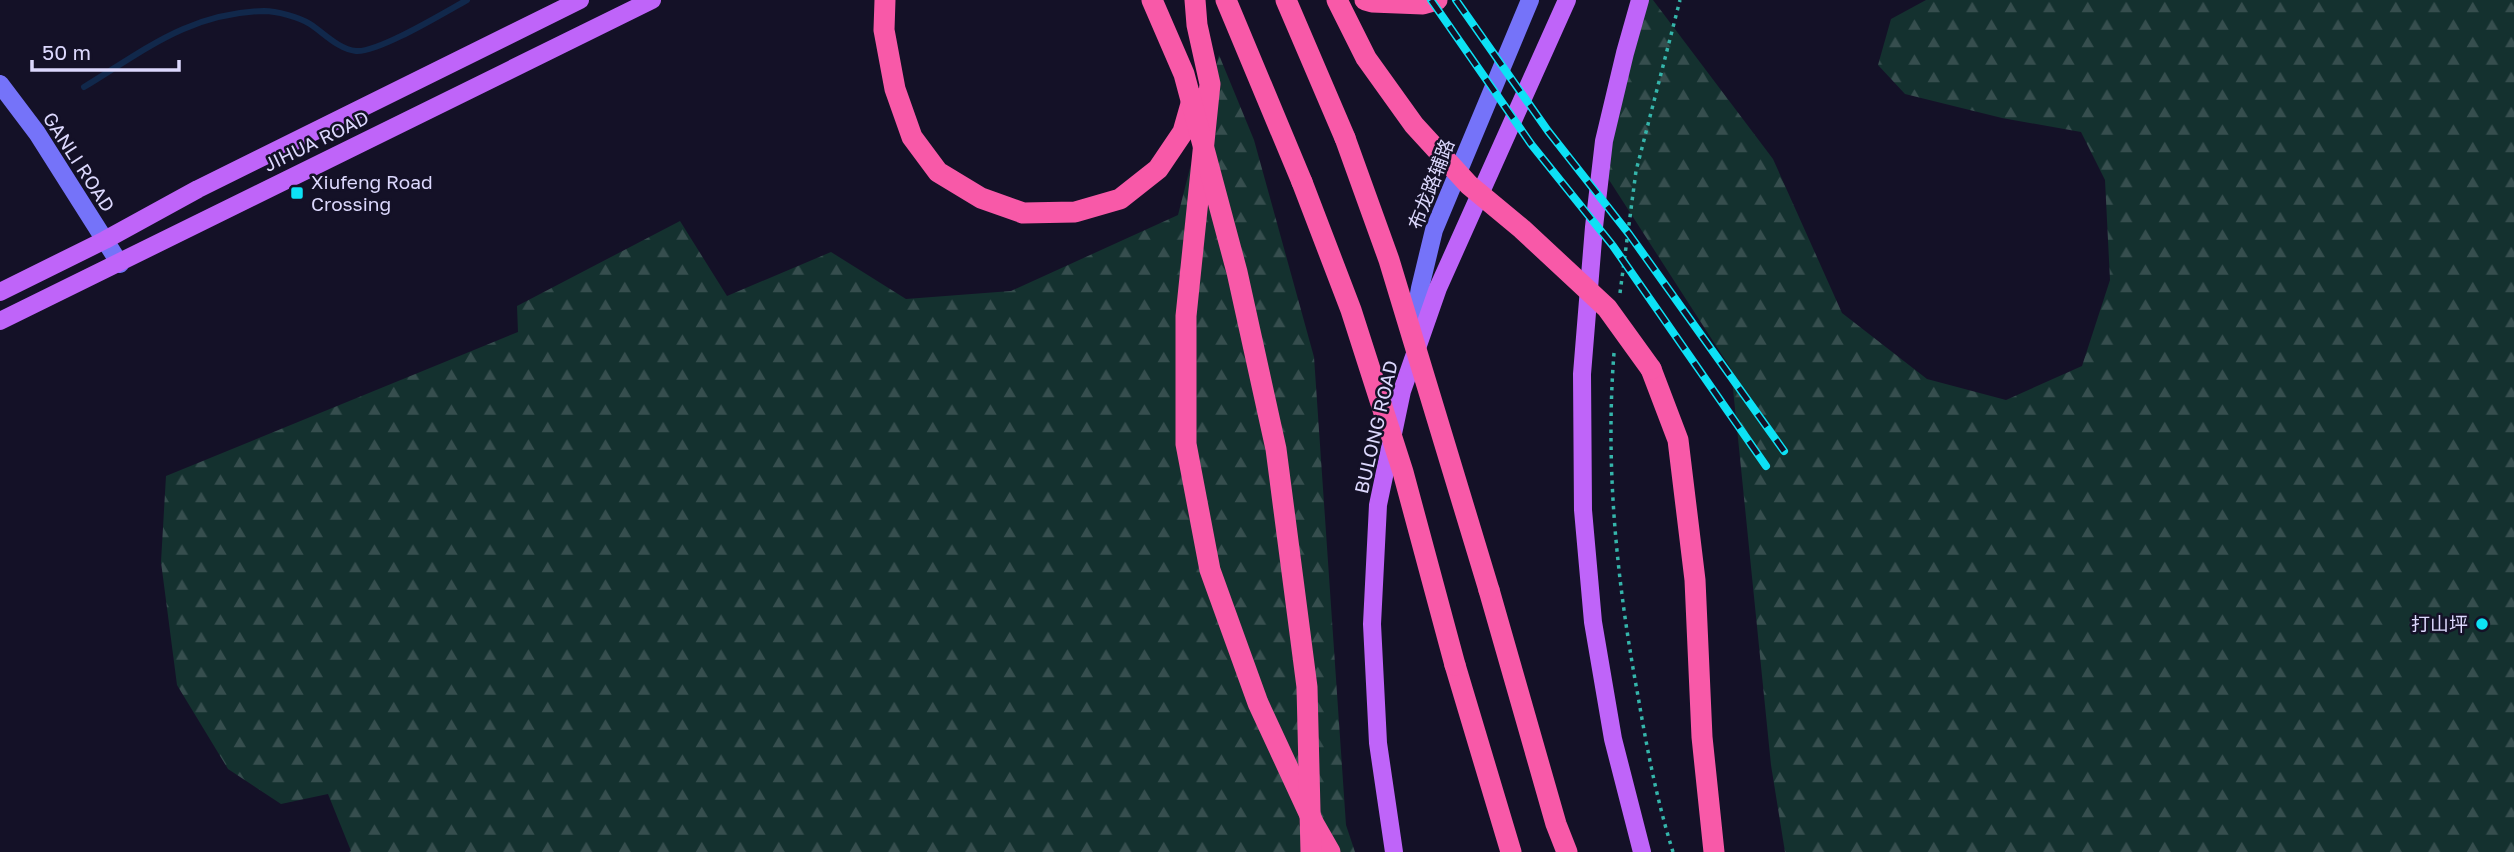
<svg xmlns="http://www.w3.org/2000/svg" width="2514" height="852" viewBox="0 0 2514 852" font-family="'Golos Text','Noto Sans SC',sans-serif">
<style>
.forest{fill:url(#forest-firs)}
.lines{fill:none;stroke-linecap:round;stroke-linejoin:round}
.stream{stroke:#11284b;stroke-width:6}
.path{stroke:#35b5ab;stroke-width:3.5;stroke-dasharray:3.5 5;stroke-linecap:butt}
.secondary{stroke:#7573f9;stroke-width:18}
.primary{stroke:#bf64f9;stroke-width:18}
.highway{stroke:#f859a8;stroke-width:21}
.rail-casing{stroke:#0de1f5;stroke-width:8}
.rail{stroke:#141127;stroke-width:5;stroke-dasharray:16;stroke-linecap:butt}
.highway-bridge{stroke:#f859a8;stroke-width:21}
.poi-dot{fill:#0de1f5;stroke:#141127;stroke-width:2.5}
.labels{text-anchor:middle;stroke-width:5;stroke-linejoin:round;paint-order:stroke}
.street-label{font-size:19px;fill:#dcd8fd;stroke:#141127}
.poi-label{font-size:19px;fill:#dcd8fd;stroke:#141127;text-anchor:start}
</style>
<defs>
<pattern id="forest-firs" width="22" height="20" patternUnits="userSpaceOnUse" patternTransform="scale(1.75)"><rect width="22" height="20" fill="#14312f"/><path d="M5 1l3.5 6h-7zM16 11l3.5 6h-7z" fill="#364e4e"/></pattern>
</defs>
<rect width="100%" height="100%" fill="#141127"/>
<path class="forest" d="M1648 0H1653L1773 159 1842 313 1927 379 2006 400 2082 366 2110 280 2105 180 2081 132 2002 118 1905 94 1878 65 1891 19 1926 0H2514V852H1785L1771 765 1731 369 1602 169Z
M1219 55 1254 140 1314 357 1346 825 1355 852H349L351 851 328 794 281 804 228 769 177 685 161 562 166 476 518 332 517 306 680 221 727 296 831 252 906 299 1011 291 1178 215Z"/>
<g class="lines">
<path class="stream" d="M84 87C145 50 189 13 264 11 276 11 299 17 310 24 324 33 338 49 356 51 378 53 445 12 467 0"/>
<path class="path" d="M1620 293 1636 171 1680 0
M1614 353C1605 468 1617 583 1638 696 1647 749 1657 801 1673 852"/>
<path class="secondary" d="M0 84 37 133 120 264
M1412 335 1420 288 1434 230 1530 0"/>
<path class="primary" d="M1640 0 1625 53 1604 141 1594 227 1582 374 1583 510 1593 622 1613 739 1642 852
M0 292 105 240 198 189 580 0
M0 321 652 0
M1394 852 1378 743 1372 624 1378 505 1402 391 1438 288 1567 0"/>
<path class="highway" d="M885 0 884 30 895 89 912 137 938 172 981 198 1023 213 1075 212 1120 199 1158 169 1183 132 1193 97
M1195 0 1197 25 1210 84 1186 316V444L1210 570 1258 703 1314 824 1330 852
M1226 0 1302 182
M1286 0 1345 138
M1365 0 1372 2 1423 4 1437 0
M1651 369 1678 440 1695 580 1702 737 1714 852
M1489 590 1556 824 1567 852
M1455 665 1511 852"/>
<g class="rail-casing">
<path id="rail" d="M1431 0 1531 144 1613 246 1766 466
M1456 0 1548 131 1629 234 1784 451"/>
</g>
<use href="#rail" class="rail"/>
<path class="highway-bridge" d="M1152 0 1184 74 1237 272 1276 449 1307 687 1311 852
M1337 0 1366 58 1414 125 1469 185 1522 229 1607 308 1651 369
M1345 138 1389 260 1489 590
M1302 182 1351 310 1403 472 1455 665"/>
</g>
<g class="poi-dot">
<rect x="290" y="186" width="14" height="14" rx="3.5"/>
<circle cx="2482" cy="624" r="7"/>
</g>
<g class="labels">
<g class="street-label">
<text transform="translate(316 141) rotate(-26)" y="7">JIHUA ROAD</text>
<text transform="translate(79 162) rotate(57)" y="7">GANLI ROAD</text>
<text transform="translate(1431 184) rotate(-69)" y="7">布龙路辅路</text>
<text transform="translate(1376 427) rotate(-77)" y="7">BULONG ROAD</text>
</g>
<g class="poi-label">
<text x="311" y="189">Xiufeng Road<tspan x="311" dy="22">Crossing</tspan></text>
<text x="2468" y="631" text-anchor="end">打山坪</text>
</g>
</g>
<path d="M32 60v10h147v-10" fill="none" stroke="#dcd8fd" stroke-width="3.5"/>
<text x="42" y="60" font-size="21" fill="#dcd8fd" stroke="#141127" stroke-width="5" paint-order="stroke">50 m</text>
</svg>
